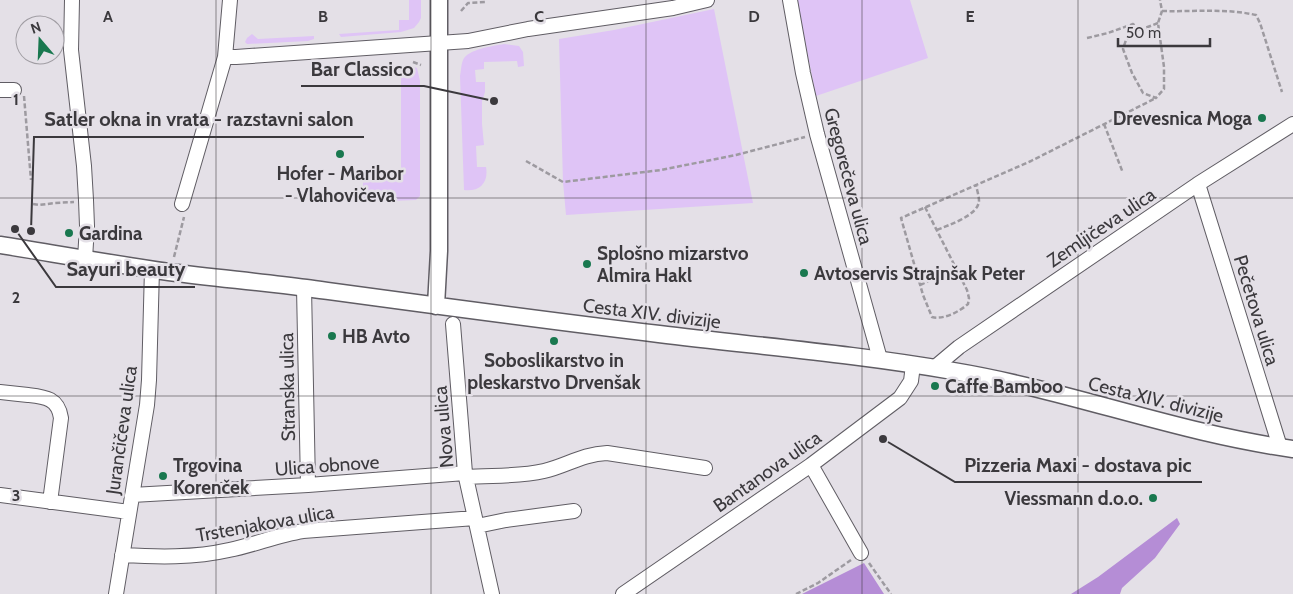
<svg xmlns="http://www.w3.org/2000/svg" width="1293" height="594" viewBox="0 0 1293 594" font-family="Cabin,sans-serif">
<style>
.green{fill:#dfc4f6}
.forest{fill:#b58dd6}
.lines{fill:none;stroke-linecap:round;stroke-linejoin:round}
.minor-casing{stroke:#605d64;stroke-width:16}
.tertiary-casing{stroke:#605d64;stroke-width:19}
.path{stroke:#9d9aa0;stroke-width:2.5;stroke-dasharray:5 2.5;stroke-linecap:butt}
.minor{stroke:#fff;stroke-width:14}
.tertiary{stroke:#fff;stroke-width:16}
.grid{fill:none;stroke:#3b393d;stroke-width:1;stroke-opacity:0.55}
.poi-dot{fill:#19784f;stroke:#e4e0e7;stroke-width:2}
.labels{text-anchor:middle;stroke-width:5;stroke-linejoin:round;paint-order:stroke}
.poi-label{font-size:19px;font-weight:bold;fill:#3b393d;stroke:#e4e0e7;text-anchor:start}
.street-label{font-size:19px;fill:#3b393d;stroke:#e4e0e7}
.grid-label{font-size:16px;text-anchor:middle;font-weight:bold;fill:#3b393d;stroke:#e4e0e7;stroke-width:5;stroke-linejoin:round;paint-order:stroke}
.leader{fill:none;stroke:#3b393d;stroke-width:2}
.callout-dot{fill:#3b393d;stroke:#e4e0e7;stroke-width:2}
.callout-label{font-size:20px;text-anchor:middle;font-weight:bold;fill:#3b393d;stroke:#e4e0e7;stroke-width:5;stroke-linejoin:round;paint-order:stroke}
</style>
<rect width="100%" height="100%" fill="#e4e0e7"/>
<path class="green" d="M409 0H421V18L419 22 414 28 401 32 341 37 339 34 399 30V20H409Z
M797 0H910L928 58 816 96Z
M714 9 753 203 566 215 563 182 559 39 614 30Z
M252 34 258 39 314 36V39L308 41 247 44 245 42 247 38Z
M504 44 519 46 523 52 524 66 518 67 517 61 484 62V69L475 70 476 82H485V92L482 101V124L484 145 476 146 477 167H486C489 183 479 192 464 190L460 76C461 72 461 65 463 60 468 49 493 46 504 44Z
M406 66H411L417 68 420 81V196L416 200 363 202V180L401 179V71Z"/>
<path class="forest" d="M1177 518 1180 524 1155 558 1122 588 1120 594H1071L1098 577Z
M864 563 884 594H802Z"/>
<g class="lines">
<g class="minor-casing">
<path id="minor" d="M72 0 71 50 84 166 86 200 87 226 85 259
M790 0 803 73 817 134 880 359
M225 57H236L468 41 528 29 673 8 707 0
M0 90H14
M1198 184 1280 447
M182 204 225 57 230 0
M304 288 308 485
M453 324 465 473 492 594
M934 368 959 347 1198 184 1293 124
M0 392C9 393 19 394 28 395 45 397 58 398 61 418L50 502
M811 465 861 553
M466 477C492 475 519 477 544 471 566 466 582 454 607 453L705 468
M0 495 129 512
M132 495 308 485 465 473
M477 526 506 520 574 511
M122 555C157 557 194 558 229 550 254 545 278 535 303 531L475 518
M116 594 147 405 149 380 152 269
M623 594 811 465 900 398 911 381 913 365"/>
</g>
<g class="tertiary-casing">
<path id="tertiary" d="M0 245C56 254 113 264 169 272 215 278 261 282 306 288 424 304 541 320 659 334 757 346 856 354 953 371 1068 390 1177 433 1293 449
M436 306 439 251V0"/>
</g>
<path class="path" d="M461 11 468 3 486 2
M1162 11C1194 12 1225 8 1256 15L1260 23 1282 92
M1158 23 1140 30 1126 40 1123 49 1132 73 1143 93 1156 98 1164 89V67L1158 23 1162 11 1160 0
M1087 38 1108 33 1133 24 1140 30
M413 62 421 65
M24 96 31 180
M1104 124 1123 173
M526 161 563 182 661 170 736 155 805 137
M33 204 39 205 55 203 74 202
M925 207 967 290 969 298 968 304C959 312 943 320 932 317L923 295 901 218 1031 161 1156 98
M937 230C948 225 978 216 979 201 979 196 977 190 976 185
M174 257 184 217
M920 285 956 268
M869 563 891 594
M796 594 818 583 851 560"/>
<use href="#minor" class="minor"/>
<use href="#tertiary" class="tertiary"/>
</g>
<path class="grid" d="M216 0V594M431 0V594M646 0V594M862 0V594M1078 0V594M0 198H1293M0 396H1293"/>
<g class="poi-dot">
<circle cx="1262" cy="118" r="5"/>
<circle cx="340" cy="154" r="5"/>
<circle cx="69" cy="233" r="5"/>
<circle cx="587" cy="264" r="5"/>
<circle cx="804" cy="273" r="5"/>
<circle cx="332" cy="336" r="5"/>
<circle cx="554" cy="341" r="5"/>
<circle cx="935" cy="386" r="5"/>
<circle cx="163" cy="476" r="5"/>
<circle cx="1153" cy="498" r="5"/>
</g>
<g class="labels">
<g class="poi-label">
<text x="1252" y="125" text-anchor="end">Drevesnica Moga</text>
<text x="340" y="180" text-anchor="middle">Hofer - Maribor<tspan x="340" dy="22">- Vlahovičeva</tspan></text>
<text x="79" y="240">Gardina</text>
<text x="597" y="260">Splošno mizarstvo<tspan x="597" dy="22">Almira Hakl</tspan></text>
<text x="814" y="280">Avtoservis Strajnšak Peter</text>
<text x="342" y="343">HB Avto</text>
<text x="554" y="367" text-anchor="middle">Soboslikarstvo in<tspan x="554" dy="22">pleskarstvo Drvenšak</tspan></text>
<text x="945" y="393">Caffe Bamboo</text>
<text x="173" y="472">Trgovina<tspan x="173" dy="22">Korenček</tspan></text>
<text x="1143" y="505" text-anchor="end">Viessmann d.o.o.</text>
</g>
<g class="street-label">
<text transform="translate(849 176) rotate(75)" y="7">Gregorečeva ulica</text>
<text transform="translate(1101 227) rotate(-34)" y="7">Zemljičeva ulica</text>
<text transform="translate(1257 310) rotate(73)" y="7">Pečetova ulica</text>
<text transform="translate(652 313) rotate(7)" y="7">Cesta XIV. divizije</text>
<text transform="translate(287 387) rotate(-91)" y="7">Stranska ulica</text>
<text transform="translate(1156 399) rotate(14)" y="7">Cesta XIV. divizije</text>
<text transform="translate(443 427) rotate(-95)" y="7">Nova ulica</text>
<text transform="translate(121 430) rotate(-82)" y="7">Jurančičeva ulica</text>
<text transform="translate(327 465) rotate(-4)" y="7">Ulica obnove</text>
<text transform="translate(767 471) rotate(-35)" y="7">Bantanova ulica</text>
<text transform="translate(265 523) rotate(-10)" y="7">Trstenjakova ulica</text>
</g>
</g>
<g class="grid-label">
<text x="108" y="22">A</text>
<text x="323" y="22">B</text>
<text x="539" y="22">C</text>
<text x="754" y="22">D</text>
<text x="970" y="22">E</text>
<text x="16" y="105">1</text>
<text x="16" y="303">2</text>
<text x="16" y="501">3</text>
</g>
<path class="leader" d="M494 101L424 86H301M31 231L34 137H364M15 229L56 287H195M883 439L955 482H1202"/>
<g class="callout-dot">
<circle cx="494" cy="101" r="5"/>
<circle cx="31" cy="231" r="5"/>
<circle cx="15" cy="229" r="5"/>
<circle cx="883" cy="439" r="5"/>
</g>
<g class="callout-label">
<text x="362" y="76">Bar Classico</text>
<text x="199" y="126">Satler okna in vrata - razstavni salon</text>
<text x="126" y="276">Sayuri beauty</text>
<text x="1078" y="472">Pizzeria Maxi - dostava pic</text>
</g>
<g transform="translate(40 40) rotate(341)"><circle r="24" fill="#e4e0e7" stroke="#a09da3"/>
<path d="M0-4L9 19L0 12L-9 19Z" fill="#19784f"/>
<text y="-8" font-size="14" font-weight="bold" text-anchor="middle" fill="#3b393d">N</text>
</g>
<path d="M1118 38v8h92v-8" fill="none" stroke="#3b393d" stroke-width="2.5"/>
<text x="1126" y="38" font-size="15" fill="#3b393d" stroke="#e4e0e7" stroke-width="4" paint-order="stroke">50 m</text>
</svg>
